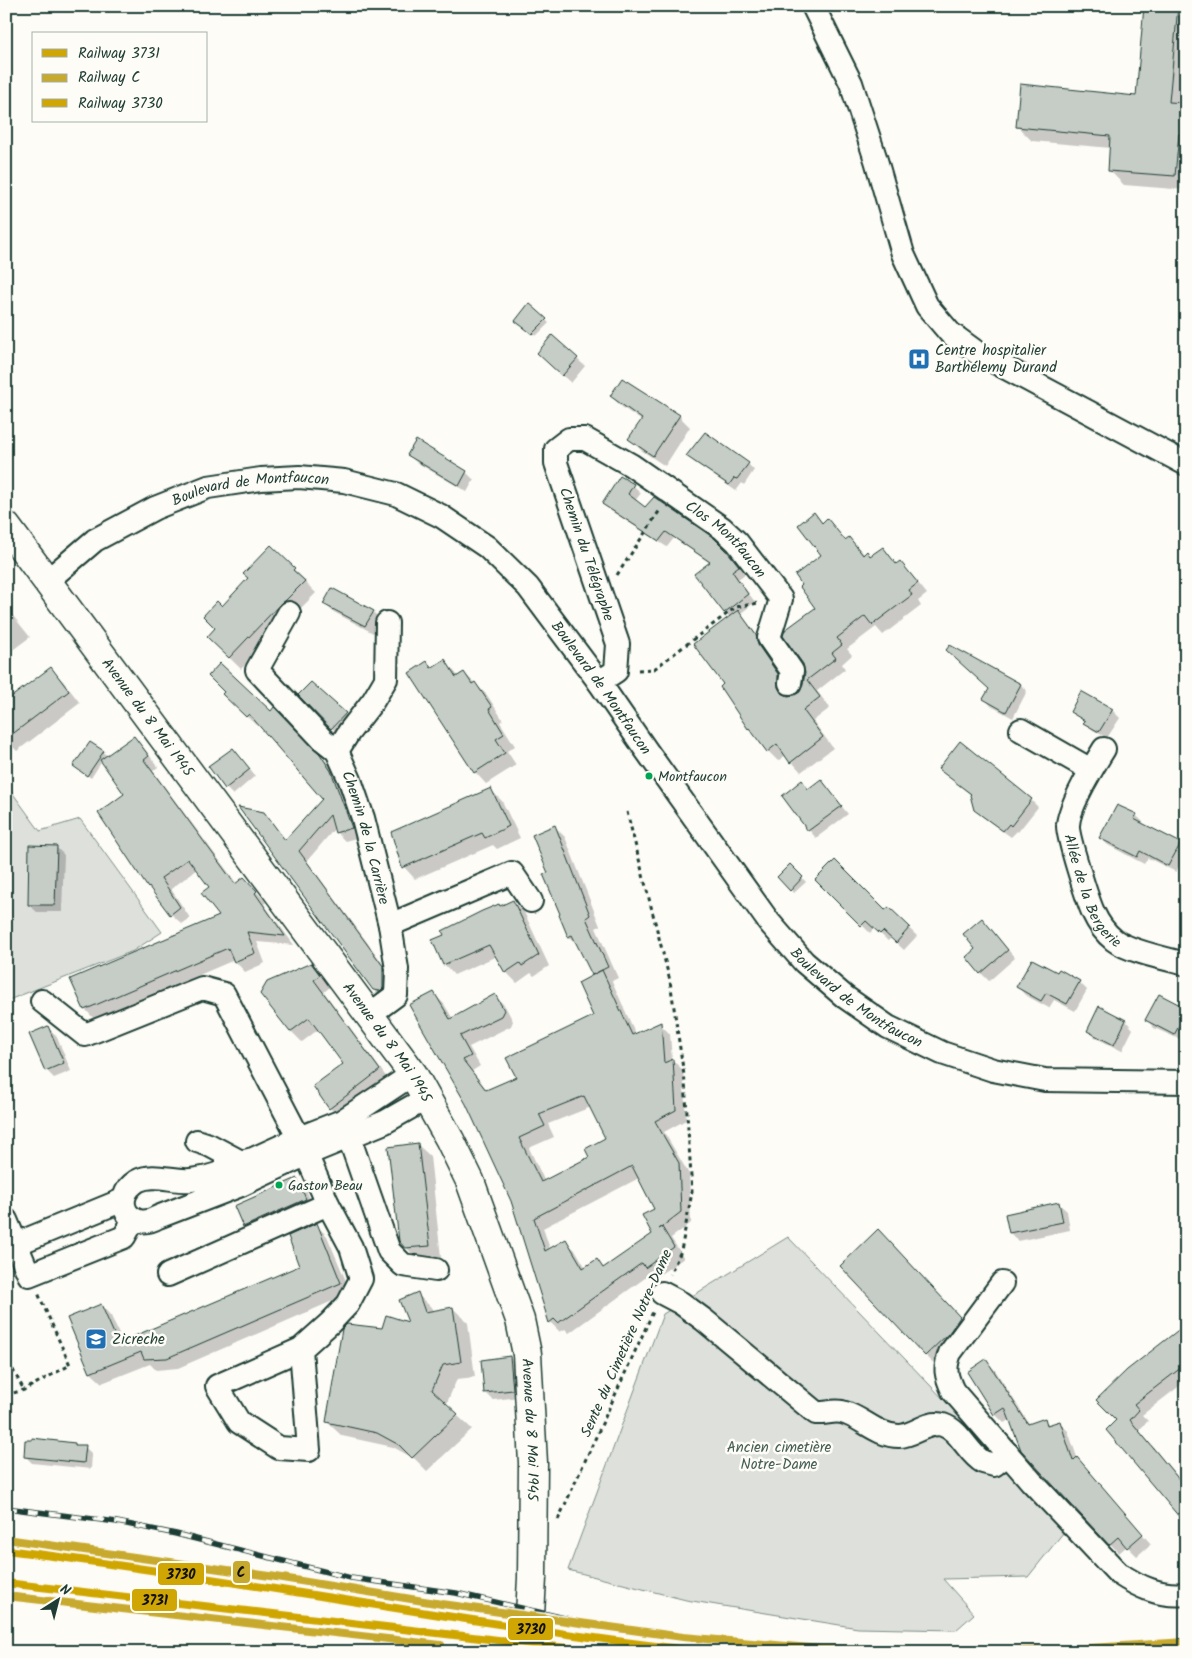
<svg xmlns="http://www.w3.org/2000/svg" width="1192" height="1658" viewBox="0 0 1192 1658" font-family="Kalam,sans-serif">
<style>
.green{fill:#dde0db;stroke:#7e8e88}
.shadow{fill:#0003;fill-rule:evenodd}
.building{fill:#c6cdc7;stroke:#1f3d34;fill-rule:evenodd}
.lines{fill:none;stroke-linecap:round;stroke-linejoin:round}
.minor-casing{stroke:#1f3d34;stroke-width:26}
.major-casing{stroke:#1f3d34;stroke-width:31}
.path{stroke:#1f3d34;stroke-width:3;stroke-dasharray:4 4;stroke-linecap:butt}
.minor{stroke:#fdfcf7;stroke-width:22}
.major{stroke:#fdfcf7;stroke-width:28}
.rail-casing{stroke:#1f3d34;stroke-width:5.5}
.rail{stroke:#fdfcf7;stroke-width:4;stroke-dasharray:11;stroke-linecap:butt}
.rail-1-casing{stroke:#fdfcf7;stroke-width:11}
.rail-2-casing{stroke:#fdfcf7;stroke-width:11}
.rail-3-casing{stroke:#fdfcf7;stroke-width:11}
.rail-1{stroke:#cfa603;stroke-width:8}
.rail-2{stroke:#c7a92e;stroke-width:8}
.rail-3{stroke:#cfa603;stroke-width:8}
.bus-dot{fill:#00a651;stroke:#fdfcf7;stroke-width:2}
.labels{text-anchor:middle;stroke-width:5;stroke-linejoin:round;paint-order:stroke}
.bus-label{font-size:14px;fill:#1f3d34;stroke:#fdfcf7;text-anchor:start}
.poi-label{font-size:15px;fill:#1f3d34;stroke:#fdfcf7;text-anchor:start}
.street-label{font-size:15px;fill:#1f3d34;stroke:#fdfcf7}
.park-label{font-size:15px;fill:#455e55;stroke:#fdfcf7}
.line-badge{stroke:#fdfcf7;stroke-width:2}
.pale-badge-label{font-size:14px;text-anchor:middle;font-weight:bold;fill:#111}
</style>
<rect width="100%" height="100%" fill="#fdfcf7"/>
<filter id="ink" filterUnits="userSpaceOnUse"><feTurbulence type="fractalNoise" baseFrequency=".02" numOctaves="2"/><feDisplacementMap in="SourceGraphic" scale="10" xChannelSelector="R" yChannelSelector="G"/><feConvolveMatrix kernelMatrix="1 2 1 2 8 2 1 2 1" color-interpolation-filters="sRGB"/></filter>
<g filter="url(#ink)">
<path class="green" d="M6 784 40 831 80 819 162 932 133 951 6 1001Z
M788 1237 1067 1528 1028 1577 943 1579 974 1614 956 1630 858 1628 686 1600 568 1570 663 1314Z"/>
<path class="shadow" d="M1146 6 1186 7V190L1124 185 1109 170 1111 148 1032 141 1017 126 1137 97Z
M529 305 549 323 536 336 520 325Z
M577 359 585 366 571 383 546 361Z
M611 396 679 416 690 427 665 466 641 450 630 439 642 421 622 407Z
M409 455 466 472 474 480 467 492 416 462Z
M688 456 748 464 754 470 744 485 742 483 736 491 694 462Z
M621 478 633 485 641 493 635 501 646 509 713 539 734 560 745 574 738 579 755 602 740 614 766 646 768 657 788 686 787 697 796 696 801 693 804 686 817 608 823 556 814 514 823 523 827 520 846 541 849 538 865 555 867 553 871 557 883 549 897 565 900 562 910 573 927 594 918 601 921 606 883 635 876 627 847 649 852 655 842 664 845 669 817 691 830 708 813 721 833 748 801 772 786 755 778 761 768 751 749 728 722 687 725 685 730 617 725 612 710 563 674 538 667 547 611 511 604 504Z
M271 547 306 581 305 582 316 593 297 612 294 614 241 669 208 637 217 628 222 608 250 579Z
M325 604 373 612 381 620 373 633 332 611Z
M6 607 30 637 6 655Z
M950 647 1021 685 1027 691 1013 718 991 706 985 699 990 689Z
M445 661 459 677 464 673 487 695 503 720 500 722 515 746 507 751 516 765 486 784 475 772 427 663 433 669Z
M51 669 63 681 80 703 17 751 6 740V703Z
M1081 692 1112 710 1120 718 1107 738 1093 730 1072 711Z
M232 703 271 712 274 709 329 764 340 781 360 837 345 841 336 832 335 828 307 861 392 976 383 999 374 990 263 813 286 841 324 799 258 722 256 725Z
M345 714 353 722 339 736 332 728Z
M134 737 144 748 158 767 153 771 237 884 254 889 266 902 264 904 294 945 257 942 265 963 245 972 234 960 95 1020 85 1009 221 916 211 887 197 869 171 889 190 918 182 924 171 914 149 887 125 794 102 761 91 778 78 769 103 752 107 756Z
M233 749 255 776 233 795 226 788Z
M940 769 1031 800 1038 807 1018 832 1017 831 1011 837 983 817 975 810 971 795Z
M821 781 848 814 816 838 809 830 802 782 810 790Z
M490 789 502 801 520 838 497 849 493 845 415 879 404 867 393 832Z
M1136 815 1143 822 1142 825 1180 844 1186 850V854L1176 872 1148 858 1144 864 1108 845 1101 838Z
M554 826 565 837 600 926 596 928 618 978 612 981 636 1035 660 1024 670 1034 672 1060 683 1070 686 1120 664 1132 689 1174 691 1223 671 1238 684 1258 656 1277 652 1273 569 1333 565 1329 560 1332 550 1322 512 1201 434 994 444 1004 453 1019 495 996 505 1006 513 1021 511 1026 469 1047 480 1066 472 1071 488 1091 517 1078 595 1017 594 976 580 947 569 937 561 916 549 873ZM591 1107 607 1139 591 1158 545 1182 529 1148 554 1137 548 1124ZM639 1178 656 1209 654 1234 605 1269 597 1261 586 1268 576 1251 565 1241 550 1249 543 1228Z
M56 847 64 855 62 912H37L29 905Z
M790 865 806 882 794 893 779 877Z
M817 880 885 912 889 909 917 936 904 950 891 938 888 941 874 928 870 933Z
M513 902 524 912 549 966 534 976 531 973 517 983 506 972 497 956 454 975 444 964 501 907Z
M989 927 1015 958 989 981 981 973 977 950Z
M311 965 330 987 324 992 390 1082 341 1119 330 1108 315 1087 345 1064 319 1029 302 1042 291 1031Z
M1057 974 1079 982 1087 990 1075 1011 1054 1000 1049 1008 1025 995 1018 987Z
M1180 1006 1186 1007V1042L1154 1028 1147 1020Z
M1100 1008 1126 1021 1133 1029 1122 1051 1096 1038 1088 1030Z
M48 1028 56 1035 71 1071 54 1078 46 1070Z
M418 1145 430 1156 441 1257 418 1260 402 1243Z
M297 1180 305 1187 313 1207 252 1234 244 1227 235 1207Z
M1059 1204 1067 1211 1070 1230 1018 1241 1010 1233Z
M316 1225 327 1236 351 1293 178 1368 156 1370 150 1364 102 1383 91 1373 68 1319 101 1305 111 1316 123 1342 300 1266Z
M894 1246 975 1333 941 1370 925 1355Z
M417 1294 432 1308 433 1312 453 1308 468 1323 475 1377 457 1379 446 1405 472 1429 427 1471 415 1459 393 1447 342 1436 327 1422 383 1330 410 1324Z
M1186 1323V1363L1183 1364 1186 1368V1381L1142 1415 1148 1421 1139 1430 1186 1487V1523L1117 1420 1184 1327 1183 1324Z
M509 1357 517 1365 520 1397 493 1400 485 1392Z
M986 1361 995 1370 1030 1425 1044 1420 1050 1425 1059 1422 1068 1431 1078 1460 1151 1544 1137 1556 1127 1546 1119 1553 1042 1471 1011 1419 1004 1423 995 1414Z
M75 1444 77 1446 85 1447 92 1454 91 1469 32 1463 25 1456Z"/>
<path class="building" d="M1144 6H1178L1169 102 1186 103V134H1179L1175 176 1108 171 1110 136 1016 127 1020 84 1136 96Z
M529 303 547 319 532 334 515 321Z
M552 335 578 358 562 376 537 353Z
M622 378 680 415 653 456 628 439 642 419 610 396Z
M705 432 749 463 737 479 734 478 729 485 686 456Z
M416 440 467 471 459 486 407 455Z
M620 476 634 484 628 494 645 507 654 497 714 538 727 551 739 566 732 571 748 594 724 613 694 574 710 562 666 532 659 541 602 504Z
M814 512 822 523 827 518 845 540 849 537 863 555 867 551 870 556 883 547 896 564 900 561 918 583 909 590 912 595 872 625 865 616 837 638 842 645 832 653 836 658 807 680 820 697 803 710 823 737 790 763 777 744 767 752 749 728 748 729 720 687 723 684 693 644 738 610 756 635 758 645 778 674V687L781 693 788 696 795 695 800 692 803 685 805 673 803 664 783 636 785 630 815 608 800 587 802 585 795 575 821 555 798 525Z
M271 545 295 568 293 570 305 581 285 601 282 602 229 658 207 637 215 628 203 616 217 601 222 606 248 578 243 574Z
M332 588 374 611 365 626 323 604Z
M950 645 1021 684 1006 712 983 699 989 689 946 650Z
M445 659 456 677 464 672 472 684 475 682 492 707 489 709 504 734 496 739 505 753 474 773 409 673 427 661 431 668Z
M220 663 271 711 274 707 320 754 331 771 352 828 335 833 330 815 299 851 383 966V988L380 991 373 990 238 807 264 812 285 840 322 799 249 714 246 717 222 694 224 692 208 676Z
M51 667 69 691 6 739V701Z
M311 682 346 713 331 729 298 695Z
M1081 691 1113 709 1099 732 1083 723 1085 721 1070 712Z
M134 736 149 756 144 760 235 884 244 877 257 891 255 893 285 936 247 932 255 953 234 962 228 948 84 1010 70 979 219 916 201 893 209 887 188 859 161 878 180 907 170 915 149 887 148 888 98 813 124 794 100 760Z
M960 741 1032 799 1011 826 1009 824 1003 831 974 810 970 795 971 794 938 769Z
M90 742 104 751 87 776 73 766Z
M233 748 250 769 225 789 208 766Z
M821 779 842 806 808 831 782 796 802 780 808 789Z
M491 788 509 826 485 838 482 833 402 868 391 832Z
M1117 805 1137 814 1134 819 1181 843 1168 866 1140 851 1137 857 1099 838Z
M555 825 590 915 586 918 608 967 592 975 572 935 568 937 559 915 560 914 543 874 548 873 532 835Z
M29 845 57 846 55 905H28Z
M835 860 885 910 889 907 910 927 896 943 883 931 880 934 866 921 861 926 815 880Z
M790 864 803 877 790 891 777 877Z
M513 900 539 955 522 966 520 963 505 973 489 945 443 965 432 940 444 935 442 931 482 911 499 904 500 906Z
M982 918 1008 950 980 974 966 957 975 949 963 934Z
M1032 959 1057 972 1059 969 1080 981 1067 1004 1046 993 1041 1001 1016 987Z
M311 963 320 975 314 980 380 1070 329 1109 313 1086 343 1064 309 1018 290 1032 260 994 267 982Z
M602 970 632 1035 661 1022 664 1063 673 1059 676 1110 655 1121 679 1163 681 1212 659 1229 662 1227 674 1247 645 1268 642 1263 558 1323 554 1319 549 1323 511 1201 466 1104 409 1005 434 992 450 1019 495 994 504 1010 501 1016 460 1036 471 1056 463 1060 486 1090 516 1077 506 1058 593 1016 578 983ZM584 1096 605 1138 585 1149 589 1157 541 1182 519 1138 545 1126 539 1114ZM632 1166 654 1209 642 1215 652 1234 603 1268 597 1259 583 1268 566 1239 545 1251 534 1218Z
M1159 994 1186 1008V1013L1174 1035 1145 1020Z
M1099 1006 1126 1020 1114 1045 1087 1031Z
M48 1026 64 1063 45 1071 29 1034Z
M418 1143 430 1246 405 1248 399 1241 388 1147Z
M297 1178 306 1199 243 1227 234 1206Z
M1059 1202 1063 1222 1009 1233 1005 1214Z
M317 1223 341 1283 167 1358 144 1359 141 1352 90 1373 67 1318 101 1304 118 1343 299 1266 288 1236Z
M878 1229 960 1317 949 1333 925 1356 840 1266Z
M418 1292 425 1312 453 1307 461 1362 443 1365 432 1390 458 1414 412 1458 399 1445 377 1433 326 1422 342 1329 347 1324 382 1328 386 1315 408 1322 399 1300Z
M1186 1324V1364L1134 1404 1139 1410 1130 1420 1186 1488V1525L1106 1430 1116 1420 1096 1400 1127 1370Z
M510 1356 513 1390 484 1393 481 1360Z
M986 1359 1028 1424 1045 1418 1047 1425 1060 1421 1073 1461 1077 1457 1143 1534 1127 1548 1118 1537 1109 1545 1041 1472 1021 1450 1005 1408 994 1415 967 1372Z
M32 1438 75 1443V1445H86L84 1463 24 1457 25 1440H32Z"/>
<g class="lines">
<g class="minor-casing">
<g id="minor">
<path d="M813 6 851 83 876 160 903 254 927 306 950 333 976 352 1186 464"/>
<path id="s1" d="M47 581 95 540 155 508 208 487 261 479 299 477 344 481 396 494 441 516 487 547 528 587 599 682 646 750 769 922 804 962 845 997 888 1027 942 1053 993 1070 1045 1080 1186 1082"/>
<path id="s2" d="M289 613 257 670 322 739 337 751 350 780 363 818 390 925"/>
<path id="s3" d="M599 682 616 671 618 644 556 463V449L569 439H585L631 465 722 528 737 542 781 599 769 638 792 671 790 683"/>
<path d="M1021 730 1091 770"/>
<path id="s4" d="M1104 749C1094 765 1069 806 1068 825 1067 836 1088 901 1093 912 1098 923 1105 933 1114 940 1128 951 1167 959 1186 964"/>
<path d="M337 751 349 732 373 701 386 679 387 623"/>
<path d="M42 1001 85 1035 202 988 224 994 299 1138 328 1204 351 1247 361 1279 348 1304 330 1323 301 1349 217 1386 239 1422 279 1448 309 1450 301 1349"/>
<path d="M369 1015 396 995 397 969 390 925 512 873 531 901"/>
<path d="M343 1124 349 1137 389 1251 403 1265 436 1270"/>
<path d="M197 1141 209 1145 241 1162C227 1172 208 1178 191 1180 174 1182 153 1172 137 1181 109 1199 130 1234 158 1217L241 1185 307 1154 385 1122 427 1098"/>
<path d="M226 1161 241 1162 253 1159 299 1138 342 1121 413 1074"/>
<path d="M6 1220 29 1275 124 1237 134 1219"/>
<path d="M16 1244 123 1200"/>
<path d="M168 1275 328 1204"/>
<path d="M1002 1283 950 1353C944 1369 946 1376 953 1391L1031 1481 1118 1573C1139 1587 1160 1597 1186 1594"/>
<path d="M662 1293 681 1303 704 1320 816 1413C825 1414 833 1410 842 1412 862 1417 877 1436 899 1436 914 1436 928 1420 943 1425 961 1431 968 1454 983 1462 986 1463 991 1464 994 1465L1008 1454"/>
</g>
</g>
<g class="major-casing">
<g id="major">
<path id="s5" d="M6 526 413 1074 450 1140 470 1181 520 1320 527 1354 533 1463 532 1578 528 1652"/>
</g>
</g>
<path class="path" d="M617 575 660 510
M638 670 654 669 736 607 758 603
M627 812 670 981 685 1082 692 1192 681 1251 670 1274
M6 1365 13 1370 24 1390
M6 1395 24 1390 70 1365 38 1293
M558 1520 653 1312"/>
<use href="#minor" class="minor"/>
<use href="#major" class="major"/>
<g class="rail-casing">
<path id="rail" d="M6 1508 117 1522 176 1534 351 1578 456 1593 604 1627"/>
</g>
<use href="#rail" class="rail"/>
<g class="rail-1-casing">
<path id="rail-1" d="M6 1583 601 1652"/>
</g>
<g class="rail-2-casing">
<path id="rail-2" d="M6 1539 270 1576 442 1604 683 1637 821 1649 949 1652
M6 1596 441 1645
M989 1652 1059 1650 1186 1642"/>
</g>
<g class="rail-3-casing">
<path id="rail-3" d="M6 1550C240 1579 472 1625 706 1652"/>
</g>
<use href="#rail-1" class="rail-1"/>
<use href="#rail-2" class="rail-2"/>
<use href="#rail-3" class="rail-3"/>
</g>
</g>
<defs>
<g id="hospital-square" transform="scale(1.125)"><rect x="-9" y="-9" width="18" height="18" rx="4" fill="#1f6fb2" stroke="#fdfcf7"/><path d="M-5-5h3v3.5h4V-5h3V5h-3V1.5h-4V5h-3Z" fill="#fff"/></g>
<g id="school-square" transform="scale(1.125)"><rect x="-9" y="-9" width="18" height="18" rx="4" fill="#1f6fb2" stroke="#fdfcf7"/><path d="M0-5L7-2L0 1L-7-2ZM-4 1L0 2.5L4 1V4Q0 6-4 4Z" fill="#fff"/></g>
</defs>
<g fill-rule="evenodd">
<use href="#hospital-square" x="919" y="359"/>
<use href="#school-square" x="96" y="1339"/>
</g>
<g class="bus-dot">
<circle cx="649" cy="776" r="4.5"/>
<circle cx="279" cy="1185" r="4.5"/>
</g>
<g class="labels">
<g class="bus-label">
<text x="658" y="781">Montfaucon</text>
<text x="288" y="1190">Gaston Beau</text>
</g>
<g class="poi-label">
<text x="935" y="355">Centre hospitalier<tspan x="935" dy="17">Barthélemy Durand</tspan></text>
<text x="112" y="1344">Zicreche</text>
</g>
<g class="street-label">
<text dy="5" stroke="none"><textPath href="#s1" startOffset="230">Boulevard de Montfaucon</textPath></text>
<text dy="5" stroke="none"><textPath href="#s3" startOffset="459">Clos Montfaucon</textPath></text>
<text transform="translate(587 554) rotate(71)" y="5">Chemin du Télégraphe</text>
<text dy="5" stroke="none"><textPath href="#s1" startOffset="666">Boulevard de Montfaucon</textPath></text>
<text dy="5" stroke="none"><textPath href="#s5" startOffset="238">Avenue du 8 Mai 1945</textPath></text>
<text dy="5" stroke="none"><textPath href="#s2" startOffset="271">Chemin de la Carrière</textPath></text>
<text dy="5" stroke="none"><textPath href="#s4" startOffset="156">Allée de la Bergerie</textPath></text>
<text dy="5" stroke="none"><textPath href="#s1" startOffset="1071">Boulevard de Montfaucon</textPath></text>
<text dy="5" stroke="none"><textPath href="#s5" startOffset="642">Avenue du 8 Mai 1945</textPath></text>
<text transform="translate(626 1343) rotate(-66)" y="5">Sente du Cimetière Notre-Dame</text>
<text dy="5" stroke="none"><textPath href="#s5" startOffset="1062">Avenue du 8 Mai 1945</textPath></text>
</g>
<g class="park-label">
<text x="779" y="1452">Ancien cimetière<tspan x="779" dy="17">Notre-Dame</tspan></text>
</g>
</g>
<g class="line-badge">
<rect x="232" y="1560" width="19" height="24" rx="5" fill="#c7a92e"/>
<rect x="157" y="1562" width="48" height="24" rx="5" fill="#cfa603"/>
<rect x="131" y="1588" width="47" height="24" rx="5" fill="#cfa603"/>
<rect x="507" y="1617" width="47" height="24" rx="5" fill="#cfa603"/>
</g>
<g class="pale-badge-label">
<text x="241" y="1577">C</text>
<text x="181" y="1579">3730</text>
<text x="155" y="1605">3731</text>
<text x="531" y="1634">3730</text>
</g>
<rect width="1192" height="1658" fill="none" stroke="#fdfcf7" stroke-width="25"/>
<rect x="12" y="12" width="1167" height="1633" fill="none" stroke="#1f3d34" stroke-width="2" filter="url(#ink)"/>
<rect x="32" y="32" width="175" height="90" fill="#fdfcf7" stroke="#a4b0a9"/>
<rect x="42" y="49" width="25" height="8" fill="#cfa603" stroke="#a4b0a9"/>
<text x="78" y="58" font-size="15" fill="#1f3d34">Railway 3731</text>
<rect x="42" y="74" width="25" height="8" fill="#c7a92e" stroke="#a4b0a9"/>
<text x="78" y="82" font-size="15" fill="#1f3d34">Railway C</text>
<rect x="42" y="99" width="25" height="8" fill="#cfa603" stroke="#a4b0a9"/>
<text x="78" y="108" font-size="15" fill="#1f3d34">Railway 3730</text>
<g transform="translate(58 1600) rotate(36)" stroke="#fdfcf7" stroke-width="4" paint-order="stroke">
<path d="M0-4L9 19L0 12L-9 19Z" fill="#1f3d34"/>
<text y="-8" font-size="14" font-weight="bold" text-anchor="middle" fill="#1f3d34">N</text>
</g>
</svg>
